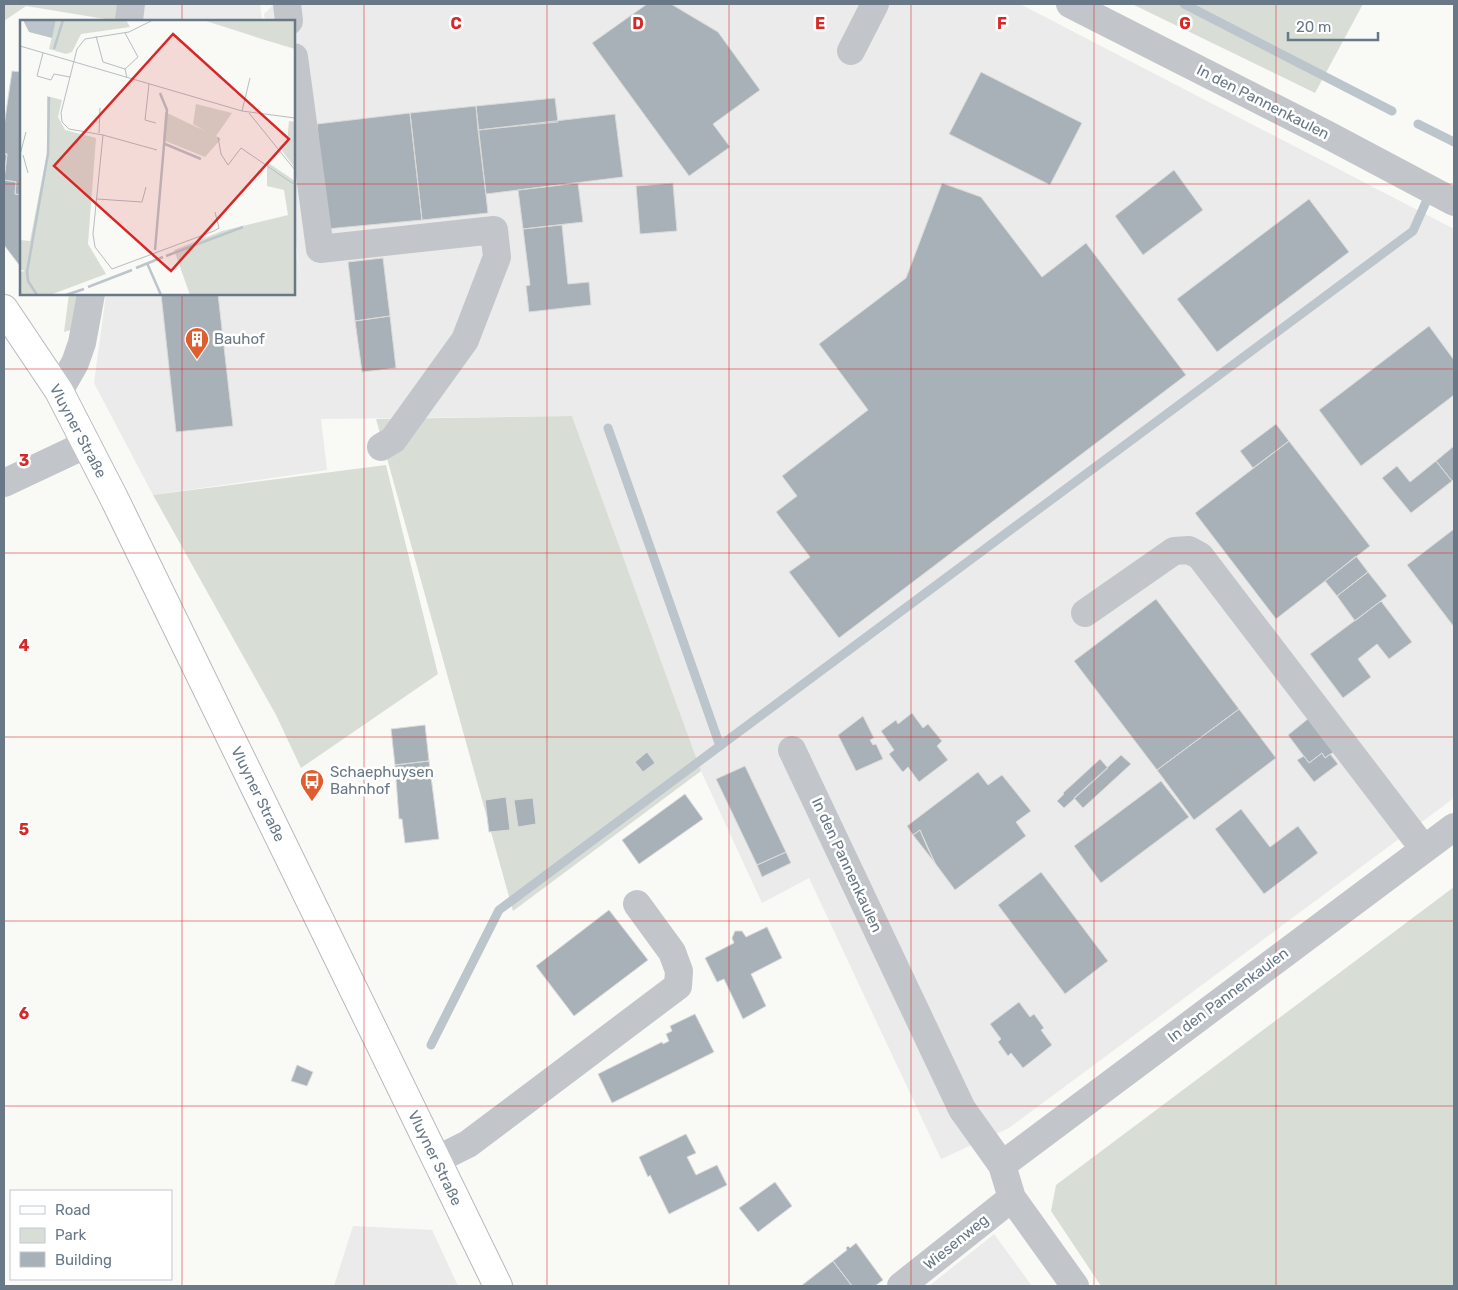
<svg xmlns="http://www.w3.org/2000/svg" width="1458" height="1290" viewBox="0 0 1458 1290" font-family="Rubik,sans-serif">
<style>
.built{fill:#eaebea}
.green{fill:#d8ded6}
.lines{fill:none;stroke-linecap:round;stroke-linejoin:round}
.stream{stroke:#bbc5cb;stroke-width:9}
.building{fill:#a9b1b8;stroke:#dadbd9}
.major-casing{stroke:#b6babe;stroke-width:30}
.minor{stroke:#c2c6ca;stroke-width:28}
.major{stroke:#fff;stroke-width:28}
.grid{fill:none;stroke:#d62828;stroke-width:1;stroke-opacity:0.55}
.labels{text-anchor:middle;stroke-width:5;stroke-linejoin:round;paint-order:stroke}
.street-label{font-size:15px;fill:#687887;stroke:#fff}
.poi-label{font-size:15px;fill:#687887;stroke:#fff;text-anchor:start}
.inset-river{fill:none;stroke:#bbc5cb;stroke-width:2.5}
.inset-road{fill:none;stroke:#b6bdc3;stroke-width:1}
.view{fill:#d62828;fill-opacity:0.15;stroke:#d62828;stroke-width:2.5}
.inset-edge{fill:none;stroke:#687887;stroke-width:2.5}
.grid-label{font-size:16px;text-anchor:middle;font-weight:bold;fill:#d62828;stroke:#fff;stroke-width:5;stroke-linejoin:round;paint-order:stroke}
</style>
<rect width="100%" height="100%" fill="#f9f9f6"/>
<path class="built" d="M145 4H260L262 21H143Z
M274 4H1020L1454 229V798L1009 1128 941 1159 809 878 762 903 701 771 572 416 321 419 327 470 153 495 94 383 106 294H294V237L303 293 294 230V21H265L264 14Z
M353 1226 432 1230 458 1286H334Z
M994 1234 1032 1286H929L983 1243Z"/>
<path class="green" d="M4 4H119L116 21H105V19L26 6 4 21Z
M1132 4H1363L1315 93Z
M69 294H79L74 329 64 332Z
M572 416 701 771 513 911 376 419Z
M386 465 438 674 301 768 276 715 153 495Z
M1454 887V1286H1101L1051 1211 1056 1185Z"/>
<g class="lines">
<path class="stream" d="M1184 4 1392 111
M1418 124 1454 142
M608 428 720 746
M431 1045 499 910 1413 231 1430 193"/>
</g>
<path class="building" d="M647 4H671L718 32 760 90 713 124 730 147 689 176 592 43Z
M12 71 21 72V195L15 194 16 182 4 180 7 154H4V126Z
M981 72 1082 123 1050 185 949 134Z
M555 98 558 122 478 130 476 106Z
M476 106 488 213 422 220 410 113Z
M410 113 422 220 326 229 317 124Z
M615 114 623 177 486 194 478 130Z
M4 154H7L4 177Z
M1174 170 1203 210 1143 255 1115 216Z
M4 180 16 182 15 194 21 195 20 266 4 245Z
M578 183 583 222 523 229 518 190Z
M673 183 677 231 640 234 636 186Z
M942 183 981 197 1042 277 1086 243 1186 375 839 638 789 572 810 557 776 512 797 496 782 476 868 410 819 344 906 278Z
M1309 199 1349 252 1217 352 1177 299Z
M562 225 568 284 589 282 591 305 529 312 526 286 530 285 523 229Z
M383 258 390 316 355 321 348 262Z
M161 294H218L233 426 176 432Z
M390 316 396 368 362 372 355 321Z
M1429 326 1454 360V395L1361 466 1319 410Z
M1276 424 1289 441 1253 468 1240 451Z
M1289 441 1370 546 1276 619 1195 513Z
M1454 446V479L1452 481 1436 461Z
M1436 461 1452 481 1411 513 1382 478 1397 466 1410 482Z
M1454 529V627L1407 565Z
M1356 556 1368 572 1337 596 1325 581Z
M1368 572 1387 596 1355 621 1337 596Z
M1156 599 1239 709 1157 770 1074 661Z
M1381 601 1412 642 1389 659 1377 644 1358 659 1371 677 1343 698 1310 654Z
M1239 709 1276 758 1194 820 1157 770Z
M912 713 923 728 928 724 942 741 937 746 948 760 919 782 908 767 903 772 901 770 889 754 894 750 881 731 896 720 898 724Z
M863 716 874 738 870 740 873 745 876 744 883 759 856 771 838 735Z
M1309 718 1335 751 1325 758 1322 753 1309 763 1288 735Z
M425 725 429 761 395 765 391 729Z
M647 752 655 763 643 772 635 762Z
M1322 753 1325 758 1330 754 1338 764 1314 782 1297 760 1304 756 1309 763Z
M1121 755 1131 764 1083 808 1074 798Z
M1100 759 1108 768 1064 808 1057 801 1064 794 1063 793Z
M429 761 439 839 405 843 402 819H399L395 765Z
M745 766 786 852 757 865 716 779Z
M978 772 988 785 1002 775 1031 811 1016 822 1026 836 955 890 935 863 920 830 913 835 907 826Z
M1161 781 1189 817 1101 883 1074 846Z
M685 794 703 819 639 864 622 840Z
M506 797 510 830 489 832 485 800Z
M533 798 536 824 518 827 514 800Z
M1241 809 1270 847 1298 826 1318 853 1264 894 1215 829Z
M920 830 927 847 935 863 913 835Z
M786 852 791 863 762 877 757 865Z
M1041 872 1108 961 1065 994 998 905Z
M609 910 648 960 574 1016 536 966Z
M767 927 782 958 751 974 766 1006 743 1019 724 979 717 982 705 958 734 943 732 938 735 931H742L746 937Z
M1019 1002 1030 1017 1034 1014 1044 1028 1041 1030 1052 1045 1023 1068 1011 1053 1008 1056 998 1042 1001 1039 990 1024Z
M695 1014 714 1052 612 1103 598 1074 662 1042 663 1044 669 1041 666 1034 672 1031 670 1026Z
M297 1065 313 1072 307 1086 291 1081Z
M686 1134 696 1153 687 1157 696 1175 717 1165 727 1185 669 1214 650 1175 648 1177 639 1157Z
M775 1182 792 1206 758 1232 739 1208Z
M856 1243 883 1280 875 1286H852L833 1261 847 1250 846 1248 848 1246 850 1248Z
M833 1261 852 1286H801Z"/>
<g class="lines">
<g class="major-casing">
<path id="major" d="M4 309 59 391 114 498 498 1286"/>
</g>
<path class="minor" d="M287 4 289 21
M1070 4 1326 134 1454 202
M129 21 131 4
M851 51 875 4
M294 57 320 249 494 230 497 257 465 340 393 440 381 447
M59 391 75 363 82 343 91 294
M4 483 87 444
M1085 613 1174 551 1189 550 1200 556 1424 849
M792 750 962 1109 1002 1165
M436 1160 468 1144 678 986 679 971 672 952 637 904
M901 1286 1012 1198
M1075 1286 1012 1198 1002 1165 1454 827"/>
<use href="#major" class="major"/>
</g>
<path class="grid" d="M182 4V21M364 4V1286M547 4V1286M729 4V1286M911 4V1286M1094 4V1286M1276 4V1286M4 184H21M294 184H1454M182 294V1286M4 369H1454M4 553H1454M4 737H1454M4 921H1454M4 1106H1454"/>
<defs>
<g id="building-pin" transform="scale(1.25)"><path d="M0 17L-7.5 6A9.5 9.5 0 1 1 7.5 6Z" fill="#df5e30" stroke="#fff"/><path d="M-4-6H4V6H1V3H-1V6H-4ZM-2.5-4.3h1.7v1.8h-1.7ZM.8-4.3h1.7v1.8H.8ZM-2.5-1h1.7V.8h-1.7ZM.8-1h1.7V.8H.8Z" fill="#fff"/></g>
<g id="bus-pin" transform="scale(1.25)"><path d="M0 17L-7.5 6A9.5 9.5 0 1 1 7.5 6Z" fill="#df5e30" stroke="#fff"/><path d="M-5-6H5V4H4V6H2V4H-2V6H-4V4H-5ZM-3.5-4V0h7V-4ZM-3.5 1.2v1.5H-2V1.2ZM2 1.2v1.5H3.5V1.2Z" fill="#fff"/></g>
</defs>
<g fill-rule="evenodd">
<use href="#building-pin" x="197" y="339"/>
<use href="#bus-pin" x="312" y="781"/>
</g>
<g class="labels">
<g class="street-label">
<text transform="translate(1263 102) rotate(27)" y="5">In den Pannenkaulen</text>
<text transform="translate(78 431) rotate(62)" y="5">Vluyner Straße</text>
<text transform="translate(258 794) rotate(64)" y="5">Vluyner Straße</text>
<text transform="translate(847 865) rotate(65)" y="5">In den Pannenkaulen</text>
<text transform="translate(1228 995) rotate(-37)" y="5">In den Pannenkaulen</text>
<text transform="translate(435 1158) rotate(64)" y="5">Vluyner Straße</text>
<text transform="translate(956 1242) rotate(-39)" y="5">Wiesenweg</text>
</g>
<g class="poi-label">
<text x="214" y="344">Bauhof</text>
<text x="330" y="777">Schaephuysen<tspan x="330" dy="17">Bahnhof</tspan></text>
</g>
</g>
<g transform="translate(20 20)">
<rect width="275" height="275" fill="#f9f9f6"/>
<path d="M36 0H106L110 7 61 14 52 32 46 34 29 29ZM183 0H275V29L245 20ZM27 76 42 80 38 97 45 110 76 118 68 224 86 254 30 275H0V253L5 250H0V220L10 221 27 133ZM176 84 212 93 196 116 201 119 185 137 143 120 145 92 185 111 173 104ZM269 101 275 102V148L259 127 267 121ZM247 142 275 161V275H170L154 230 202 211 268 195 264 170 247 166Z" fill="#d8ded6"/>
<path d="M3 0H36L32 18 9 12Z" fill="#bbc5cb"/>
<path class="inset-river" d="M34 29 43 0M145 124 181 139M135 230 147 90 140 73M146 236 223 207M127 243 141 275M116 248 143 237M68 267 112 250M17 275 8 261 7 252 28 134 29 77M46 275 64 269"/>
<path class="inset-road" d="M133 0 109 12 65 19 57 29 41 93 42 102 49 109 83 115 73 214 75 227 92 249 194 211 199 208 195 192M105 13 118 37 105 49M76 16 83 42 105 49 107 58M0 26 222 91 275 98M23 33 17 56 31 60 34 54 50 57M129 64 125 100 136 103M222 91 230 58M229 93 275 150M79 113 80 88M83 115 137 130M198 117 201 134 208 145 221 128 275 165M0 135 6 112M3 135 8 153M77 179 122 182 126 167"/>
<path class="view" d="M153 14 269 119 151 251 34 146Z"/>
<rect width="275" height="275" class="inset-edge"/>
</g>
<g class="grid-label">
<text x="456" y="29">C</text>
<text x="638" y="29">D</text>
<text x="820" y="29">E</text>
<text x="1002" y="29">F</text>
<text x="1185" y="29">G</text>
<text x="24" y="466">3</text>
<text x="24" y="651">4</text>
<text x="24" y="835">5</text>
<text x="24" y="1019">6</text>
</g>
<rect width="1458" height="1290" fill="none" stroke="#687887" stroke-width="10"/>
<rect x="10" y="1190" width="162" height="90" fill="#ffffff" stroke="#c3c9cf"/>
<rect x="20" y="1206" width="25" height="8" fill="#ffffff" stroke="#c3c9cf"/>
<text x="55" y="1215" font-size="15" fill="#687887">Road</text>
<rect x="20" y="1228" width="25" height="15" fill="#d8ded6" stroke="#c3c9cf"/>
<text x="55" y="1240" font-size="15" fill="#687887">Park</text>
<rect x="20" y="1252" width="25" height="15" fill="#a9b1b8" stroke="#c3c9cf"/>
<text x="55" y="1265" font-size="15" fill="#687887">Building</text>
<path d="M1288 32v8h90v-8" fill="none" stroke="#687887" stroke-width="2.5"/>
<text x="1296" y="32" font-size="15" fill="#687887" stroke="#ffffff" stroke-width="4" paint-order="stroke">20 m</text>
</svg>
